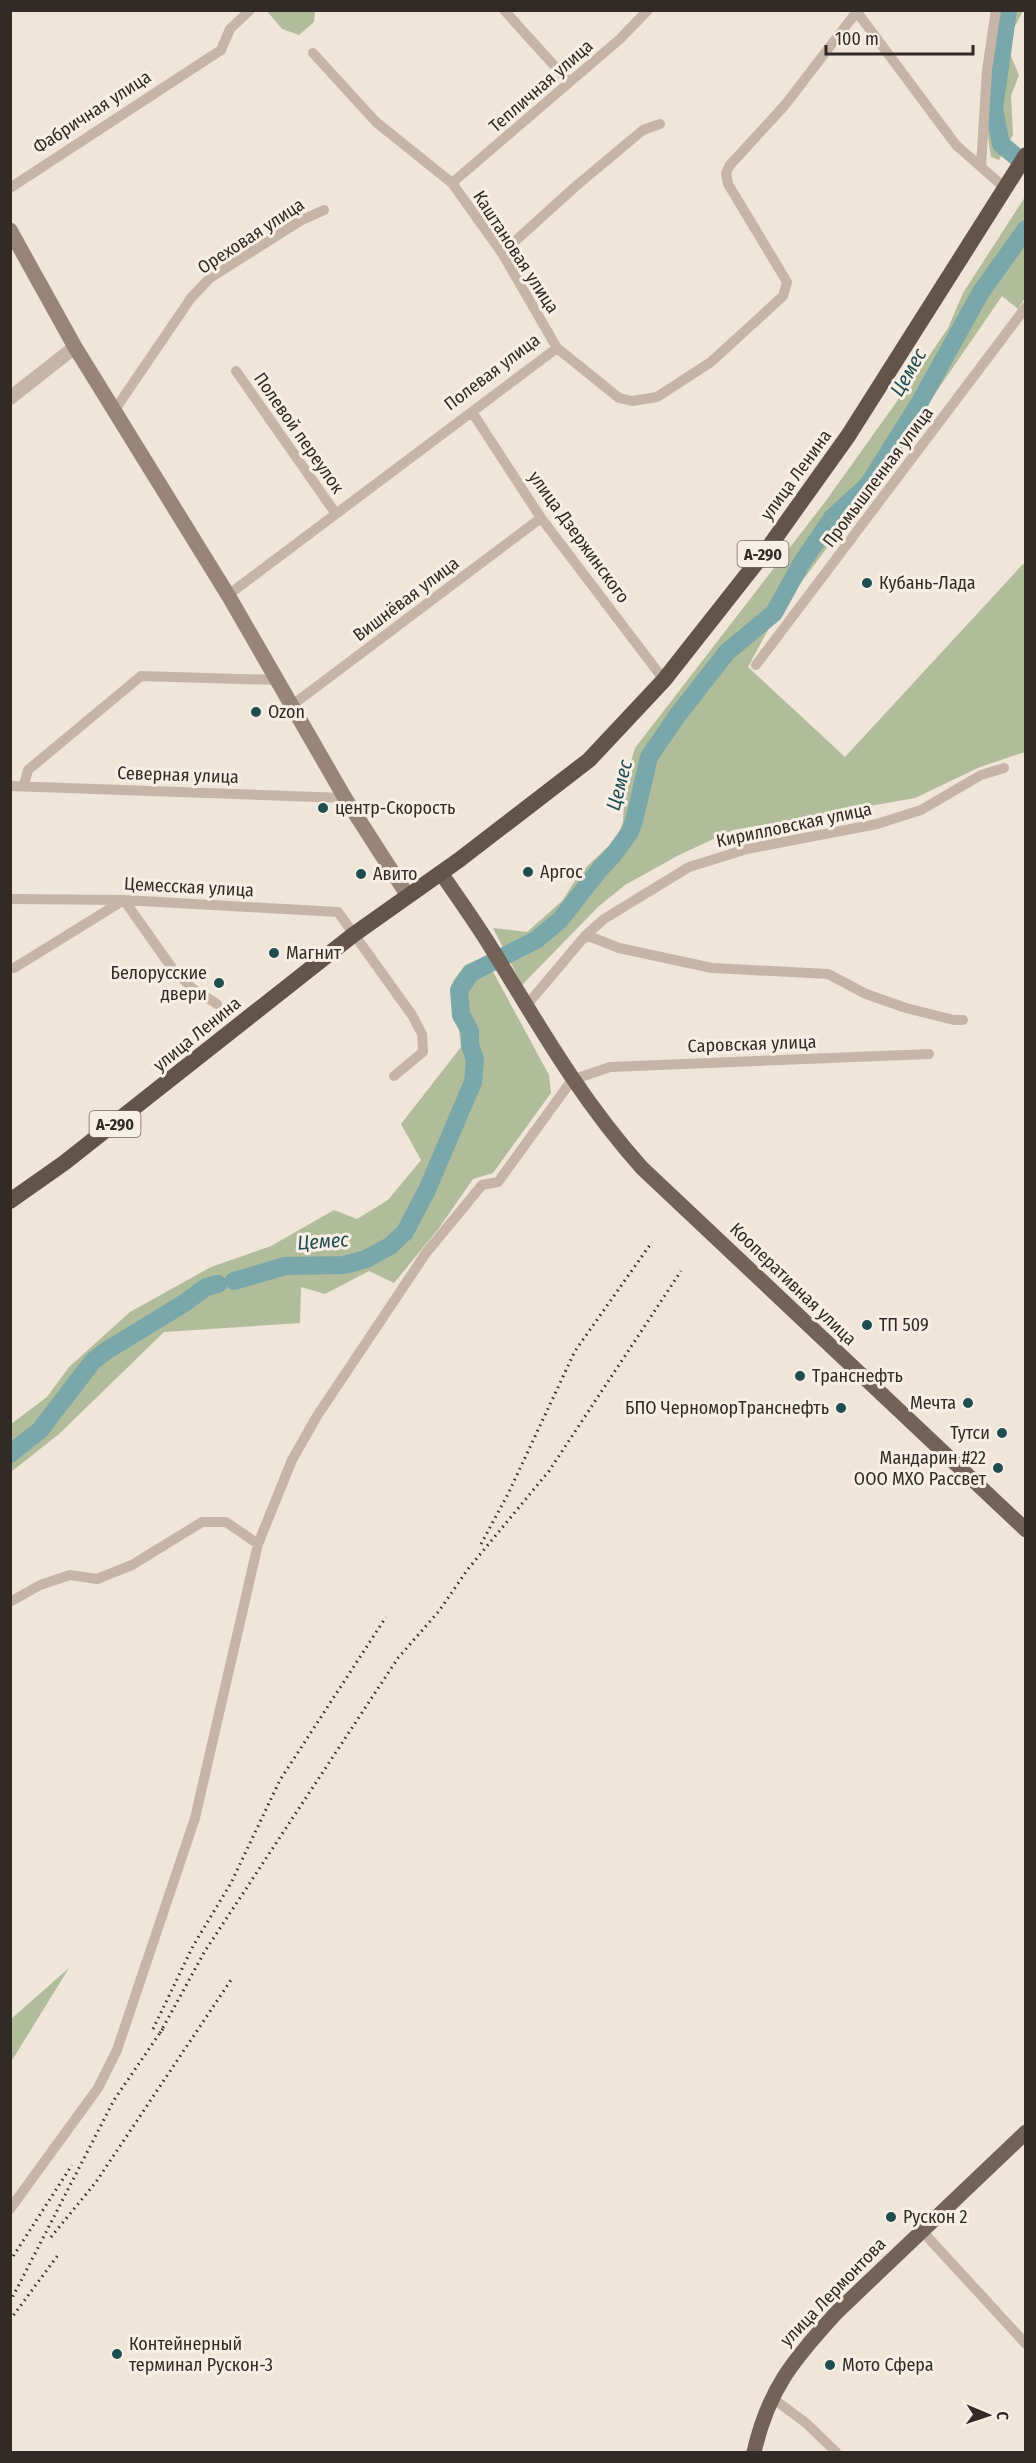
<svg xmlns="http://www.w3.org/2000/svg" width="1036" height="2463" viewBox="0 0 1036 2463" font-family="'Fira Sans Condensed',sans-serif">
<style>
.green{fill:#b1bc9a}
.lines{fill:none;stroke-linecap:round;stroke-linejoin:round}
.river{stroke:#7aa7a9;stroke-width:18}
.minor{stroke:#c6b5a6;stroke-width:10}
.tertiary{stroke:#c6b5a6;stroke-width:14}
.secondary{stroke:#998478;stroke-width:15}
.primary{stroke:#736258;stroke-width:15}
.trunk{stroke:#63544b;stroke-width:16}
.rail{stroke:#322a26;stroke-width:3;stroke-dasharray:1.5 4.5;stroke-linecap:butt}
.poi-dot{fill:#1f4d50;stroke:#f7efe5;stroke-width:2}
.labels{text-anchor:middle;stroke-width:6;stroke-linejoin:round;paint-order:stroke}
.shield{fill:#f7efe5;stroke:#6d655f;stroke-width:1.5}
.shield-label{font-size:16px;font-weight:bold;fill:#322a26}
.street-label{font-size:18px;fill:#322a26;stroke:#f7efe5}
.poi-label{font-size:18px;fill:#322a26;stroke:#f7efe5;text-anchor:start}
.water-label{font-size:20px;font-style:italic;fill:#1f4d50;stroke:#f7efe5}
</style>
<rect width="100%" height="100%" fill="#efe5d9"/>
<path class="green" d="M266 10 315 11 314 22 299 35 282 29Z
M1000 11H1023L1013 30 1011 56 1019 75 1011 96 1013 135 999 160 991 157C982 112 992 56 1000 11Z
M1025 197V298L1018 309 1002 296 851 516 775 617 748 667 845 757 1023 564 1026 567 1025 752 980 767 915 798 733 830 679 855 625 885 598 907 522 985 493 928 527 932 562 901 580 873 616 839 623 822 625 782 635 748 825 502 925 362 948 328 963 293Z
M485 957 549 1075 551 1093 493 1173 473 1179 439 1228 394 1283 369 1271 325 1294 301 1287 300 1323 164 1332 59 1434 11 1472V1424L47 1397 69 1367 130 1312 211 1267 271 1246 334 1210 357 1219 388 1200 421 1160 401 1124 461 1047 453 981 465 965Z
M69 1968 11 2062V2019Z"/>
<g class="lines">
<path class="river" d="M1008 10 994 109 1001 144 1026 165
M234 1281 285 1266 345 1265 366 1259 390 1246 405 1232 427 1190 473 1082 475 1060 470 1045V1031L461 1015 459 990 471 973 536 940 560 920 600 869 614 854 630 832 634 821 649 757 677 716 727 652 774 613 801 564 832 518 868 485 920 402 981 292 1026 229
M10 1454 40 1430 93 1361 106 1351 186 1302 206 1287 218 1284"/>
<path class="minor" d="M504 10 569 82
M857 12 956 145 1005 188
M313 53 376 122 452 183 502 253 557 348 619 398 632 401 657 397 711 362 783 296 787 282 728 184 726 173 730 165 785 105 858 10
M981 167 987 70 996 10
M452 183 620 39 648 10
M10 188 221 50 230 29 250 10
M502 253 576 186 643 130 660 124
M236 371 336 514
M114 411 191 298 210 278 300 221 324 210
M472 412 541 518 664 680
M228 595 557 348
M756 665 1026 307
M291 706 541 518
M24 785 28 770 141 676 277 680
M10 786 345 798
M10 899 124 900 338 912 412 1015 422 1034 423 1052 394 1076
M586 935 619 948 712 968 828 974 866 994 906 1008 954 1020H963
M10 968H14L124 900 172 968 193 989 217 1004
M526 1006 586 935 604 919 689 867 747 849 877 824 921 810 981 775 1004 768
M10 1602 40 1585 70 1575 97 1579 132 1565 202 1522H226L258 1544
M10 2209 98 2088 117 2050 195 1818 258 1544 292 1460 317 1416 426 1253 482 1185 498 1182 572 1080 610 1067 929 1054
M922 2231 1026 2344
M771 2397 806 2423 836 2452"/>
<path class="tertiary" d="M10 398 75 347"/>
<path class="secondary" d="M10 230 75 347 228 595 345 798 408 896"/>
<path class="primary" d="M441 873C458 898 476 923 492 949 539 1026 581 1100 642 1168L1026 1530
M754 2452C769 2387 794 2360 837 2312L1026 2132"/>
<path class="trunk" d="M10 1201 64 1163 353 935 459 860 589 760 664 680 768 548 848 436 1026 155"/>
<path class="rail" d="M481 1544 508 1494 575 1351 652 1242
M153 2029 193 1946 231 1883 280 1780 386 1617
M160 2033 205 1951 398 1658 439 1611 468 1569 549 1471 681 1271
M51 2237 96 2182 231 1980
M10 2261 72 2165
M10 2302 114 2100 164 2027
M10 2320 58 2255"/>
</g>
<g class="poi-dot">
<circle cx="867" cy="583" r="6"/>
<circle cx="256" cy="712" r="6"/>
<circle cx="323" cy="808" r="6"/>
<circle cx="528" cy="872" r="6"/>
<circle cx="361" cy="874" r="6"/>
<circle cx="274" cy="953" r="6"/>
<circle cx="219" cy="983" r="6"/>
<circle cx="867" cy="1325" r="6"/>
<circle cx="800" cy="1376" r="6"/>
<circle cx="968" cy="1403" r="6"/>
<circle cx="841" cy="1408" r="6"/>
<circle cx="1002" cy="1433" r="6"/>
<circle cx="998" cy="1468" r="6"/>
<circle cx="891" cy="2217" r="6"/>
<circle cx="117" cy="2354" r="6"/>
<circle cx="830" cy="2365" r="6"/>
</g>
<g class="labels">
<g class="shield">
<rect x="737.5" y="541" width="51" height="26" rx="4.5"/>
<rect x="89.5" y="1111" width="51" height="26" rx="4.5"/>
</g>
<g class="shield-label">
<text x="763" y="560">А-290</text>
<text x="115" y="1130">А-290</text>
</g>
<g class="street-label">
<text transform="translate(541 86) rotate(-41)" y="6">Тепличная улица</text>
<text transform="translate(92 112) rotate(-33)" y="6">Фабричная улица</text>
<text transform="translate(251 236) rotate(-33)" y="6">Ореховая улица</text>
<text transform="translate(516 252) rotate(57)" y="6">Каштановая улица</text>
<text transform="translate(492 372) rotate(-37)" y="6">Полевая улица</text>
<text transform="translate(299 433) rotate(55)" y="6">Полевой переулок</text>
<text transform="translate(796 475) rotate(-54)" y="6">улица Ленина</text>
<text transform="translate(878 477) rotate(-53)" y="6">Промышленная улица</text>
<text transform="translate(579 537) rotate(54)" y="6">улица Дзержинского</text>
<text transform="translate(406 599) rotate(-37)" y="6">Вишнёвая улица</text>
<text transform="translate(178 775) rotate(2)" y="6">Северная улица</text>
<text transform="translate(794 825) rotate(-12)" y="6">Кирилловская улица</text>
<text transform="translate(189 887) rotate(3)" y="6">Цемесская улица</text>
<text transform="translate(197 1034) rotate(-39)" y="6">улица Ленина</text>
<text transform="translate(752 1044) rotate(-2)" y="6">Саровская улица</text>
<text transform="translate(793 1284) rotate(44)" y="6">Кооперативная улица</text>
<text transform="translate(833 2292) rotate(-46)" y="6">улица Лермонтова</text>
</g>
<g class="poi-label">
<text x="879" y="589">Кубань-Лада</text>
<text x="268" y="718">Ozon</text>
<text x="335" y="814">центр-Скорость</text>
<text x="540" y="878">Аргос</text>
<text x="373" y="880">Авито</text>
<text x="286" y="959">Магнит</text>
<text x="207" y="979" text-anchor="end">Белорусские<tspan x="207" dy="21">двери</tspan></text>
<text x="879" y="1331">ТП 509</text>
<text x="812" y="1382">Транснефть</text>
<text x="956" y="1409" text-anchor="end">Мечта</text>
<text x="829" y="1414" text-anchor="end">БПО ЧерноморТранснефть</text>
<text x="990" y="1439" text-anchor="end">Тутси</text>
<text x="986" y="1464" text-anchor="end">Мандарин #22<tspan x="986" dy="21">ООО МХО Рассвет</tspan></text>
<text x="903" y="2223">Рускон 2</text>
<text x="129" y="2350">Контейнерный<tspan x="129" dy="21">терминал Рускон-3</tspan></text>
<text x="842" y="2371">Мото Сфера</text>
</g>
<g class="water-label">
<text transform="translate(908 372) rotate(-60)" y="7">Цемес</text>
<text transform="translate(619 785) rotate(-75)" y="7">Цемес</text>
<text transform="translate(323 1241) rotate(-4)" y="7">Цемес</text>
</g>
</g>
<rect width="1036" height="2463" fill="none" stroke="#322a26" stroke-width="24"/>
<g transform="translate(988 2415) rotate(92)" stroke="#f7efe5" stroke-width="4.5" paint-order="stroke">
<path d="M0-4.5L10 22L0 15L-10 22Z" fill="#322a26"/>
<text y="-9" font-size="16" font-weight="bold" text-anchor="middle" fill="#322a26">С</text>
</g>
<path d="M826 45v9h147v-9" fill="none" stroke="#322a26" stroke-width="3"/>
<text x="835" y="45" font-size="18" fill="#322a26" stroke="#f7efe5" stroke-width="4.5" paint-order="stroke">100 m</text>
</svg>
